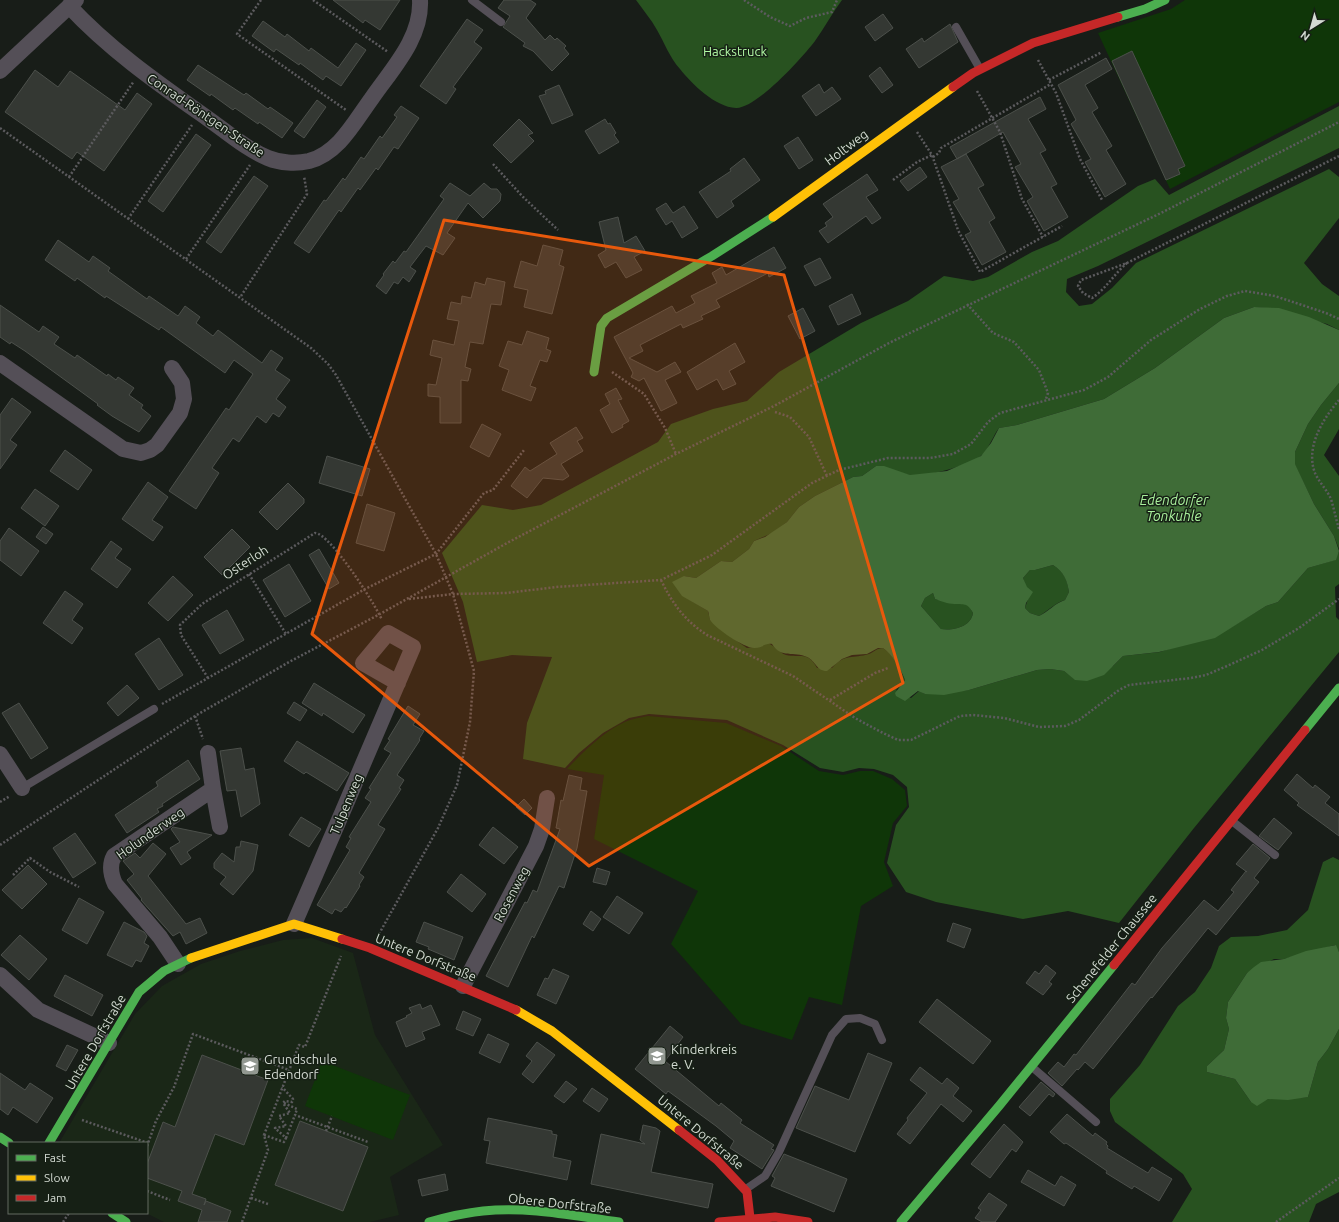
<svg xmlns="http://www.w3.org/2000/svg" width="1339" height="1222" viewBox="0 0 1339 1222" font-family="Ubuntu,sans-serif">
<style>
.built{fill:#1a2717}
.green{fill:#0f3608}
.forest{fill:#285220}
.water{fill:#3f6c37;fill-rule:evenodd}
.building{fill:#343833;stroke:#4c504b}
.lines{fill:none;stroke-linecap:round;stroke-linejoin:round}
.path{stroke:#5c5b5e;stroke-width:2.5;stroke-dasharray:2 2;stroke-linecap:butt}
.lane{stroke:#544f57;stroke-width:8}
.street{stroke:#544f57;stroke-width:16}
.fast{stroke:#4caf50;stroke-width:9}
.slow{stroke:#ffc107;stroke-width:9}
.jam{stroke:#c62828;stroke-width:9}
.marked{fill:#e8590c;fill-opacity:0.2;stroke:#e8590c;stroke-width:3;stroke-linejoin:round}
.labels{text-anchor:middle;stroke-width:3;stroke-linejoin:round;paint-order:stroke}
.park-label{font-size:13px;fill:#b2faa5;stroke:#162015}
.street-label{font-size:13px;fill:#d3dad2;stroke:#162015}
.poi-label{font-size:13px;fill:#d3dad2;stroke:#162015;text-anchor:start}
.water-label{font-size:14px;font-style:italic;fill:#a9f09c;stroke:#162015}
</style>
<rect width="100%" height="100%" fill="#181d18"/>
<path class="built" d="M312 938 353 953 375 1035 443 1145 390 1177 399 1215 370 1222H164L146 1213 147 1143H59L135 1014 162 986 201 964 240 951 283 940Z"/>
<path class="green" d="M1185 0H1339V102L1170 189 1098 33 1171 9Z
M648 716 726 723 781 746 819 771 843 775 860 771H873L892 779 905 790 907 806 893 823 884 862 893 886 861 906 842 1005 809 997 792 1040 741 1024 671 944 698 891 594 839 604 775 567 769C583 752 607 728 630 720 636 718 643 717 648 716Z
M322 1061 410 1095 393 1140 305 1106Z"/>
<path class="forest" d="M636 0H842C832 13 825 27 815 41 803 57 756 109 736 108 715 107 692 84 680 69 670 58 664 42 657 30 651 19 643 10 636 0Z
M1339 106V148L1098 266 1067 279 1066 292 1079 306 1092 304 1112 288 1136 263 1329 169 1339 177V218L1304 263 1322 284 1339 296V330L1327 324 1266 308 1254 307 1224 318 1155 368 1104 399 1017 425 999 428C993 436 990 446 983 454 973 465 923 478 909 475 898 472 887 468 876 466L862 476 853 477 815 496 799 507 787 522 772 533 754 541 749 549 732 562 721 561 696 578 684 576 688 599 708 611 710 620 725 633 747 648 762 646 767 643C775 645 779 653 786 655 800 658 808 651 817 668H832C845 653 853 659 869 654 874 652 877 648 883 648L894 657 905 680 896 690 911 698 919 691 925 694 969 690 1037 670 1050 669 1064 671 1076 680 1113 666 1123 656 1160 652 1230 628 1266 606 1278 602 1308 568 1335 560 1339 551V584L1335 587 1336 617 1339 620V652L1194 828 1119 923 1068 911 1023 919 936 902 906 892 887 863 896 825 909 807 907 787 893 775 874 769 859 768 843 772 820 768 783 745 727 720 649 714 629 718 603 733 579 753 565 768 523 759 527 723 552 657 512 655 477 662 463 602 442 553 482 505 513 510 541 505 658 442 671 424 713 409 747 401 779 372 861 323 908 301 944 276 973 281 988 277 1032 252 1058 241 1138 186 1155 179 1169 195Z
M1339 383V429L1324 455 1339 476V549L1334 536 1314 504 1295 465V452L1308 424 1321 405Z
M1053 565C1064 572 1067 579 1069 592L1065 600C1055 603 1048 611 1039 616L1030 613 1025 608 1029 596 1023 578 1030 570H1035Z
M933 593 935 599 956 604 963 603 969 606 973 613C971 627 953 631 941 629L921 606 925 598Z
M1333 857 1339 860V952L1335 945 1284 959H1274L1247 973 1228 1002 1226 1018 1229 1029 1224 1050 1207 1066V1072L1235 1079 1251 1102 1268 1099 1308 1097 1318 1062 1328 1049 1339 1029V1192L1316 1204 1309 1222H1172L1192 1189 1183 1174 1115 1122 1110 1111V1099L1140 1065 1178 1006 1195 992 1211 968 1219 946 1231 937 1258 936 1287 930 1308 910 1323 862Z"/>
<path class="water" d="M1254 307 1279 308 1309 317 1339 330V383L1321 405 1308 424 1295 452V464L1314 504 1334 536 1339 551 1336 560 1308 568 1278 602 1266 606 1215 638 1159 652 1123 656 1104 675 1087 681 1075 680 1064 671 1050 669 1037 670 969 690 944 695 925 694 918 691 905 701 896 696 895 693 905 680C901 669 892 654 883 648H878L867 654 852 655 842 659 827 671C816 671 816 661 807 657 794 651 781 659 772 644 765 643 762 648 755 648 745 649 715 628 710 620 709 617 709 613 708 611L682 596 672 582 684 576 696 578 721 561 732 562 749 549 754 541 765 537 787 522 799 507 815 496 853 477 862 476 876 466H884L910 475 947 471 981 456 991 443 999 428 1017 425 1104 399 1155 368 1224 318ZM1053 565C1064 572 1067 580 1069 592L1065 600C1055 603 1048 612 1039 616L1030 613 1025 608 1026 603 1033 592 1027 587 1023 578 1030 570H1035ZM933 593 935 599C941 601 948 604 954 604 964 605 967 602 973 613 971 627 953 631 941 629L921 606 925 598Z
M1336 945 1339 952V1029L1328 1049 1318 1062 1308 1097 1288 1100 1268 1099 1257 1106 1251 1102 1235 1079 1207 1072V1066L1224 1050 1229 1029 1226 1018 1228 1002 1247 973 1254 967 1261 962 1284 959 1306 951Z"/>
<path class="building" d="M333 0H400L380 30 365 20 363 23Z
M504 0H530L536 4 526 18 545 40 550 35 555 40 557 38 566 46 564 48 569 54 552 71 533 51 523 46 525 43 503 27 510 16 498 8Z
M883 14 893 28 875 41 865 27Z
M467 19 483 30 474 42 482 48 453 87 456 89 446 104 420 86Z
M263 21 285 37 287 34 309 51 311 48 338 68 356 43 366 50 341 86 326 76 323 80 300 63 299 65 276 49 274 52 252 36Z
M950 24 958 42 919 68 906 49 922 38 924 42Z
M1132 51 1185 166 1178 169 1180 174 1166 180 1112 61Z
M1106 58 1112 69 1085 85 1098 108 1092 112 1112 146 1106 150 1126 184 1105 197 1085 162 1091 159 1071 124 1076 120 1058 85Z
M198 65 244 95 246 93 268 109 270 107 293 123 282 138 259 122 258 124 235 108 233 110 211 94 210 96 187 80Z
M880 67 893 85 882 93 869 76Z
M35 70 58 87 70 71 125 110 137 93 152 104 104 171 77 152 72 159 5 112Z
M819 84 824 93 832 87 841 99 816 116 802 96Z
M559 85 573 115 552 124 539 96 546 94 545 91Z
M1040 97 1046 109 1028 119 1046 150 1040 153 1057 184 1051 187 1068 217 1044 231 1027 201 1033 197 1015 167 1021 164 1003 132 957 159 950 147Z
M317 100 326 107 304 138 294 131Z
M401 106 419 118 398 149 394 147 378 170 376 168 360 190 358 188 341 212 339 210 309 253 294 243 324 200 326 201 343 178 345 180 361 157 364 159 380 136 382 138 397 117 394 115Z
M519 119 533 133 528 135 534 141 511 163 493 145Z
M605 119 608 124 610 123 616 133 614 135 619 142 599 154 585 131Z
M196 134 211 145 163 212 148 201Z
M798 137 813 160 799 169 784 146Z
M966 154 984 185 978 188 995 218 989 222 1006 252 982 265 965 235 971 232 953 202 959 199 941 167Z
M744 158 760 180 731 201 734 206 717 218 699 192 731 171 730 169Z
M920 167 927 177 908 191 900 181Z
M867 174 878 190 866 197 881 218 872 224 866 216 828 243 819 231 827 226 825 223 833 217 823 204Z
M254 176 268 186 221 253 206 242Z
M450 183 470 196 484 183 491 189H497L501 194 500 201 483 218 468 203 447 233 455 238 443 255 426 246 410 267 416 271 409 282 403 277 398 284 394 282 386 294 376 286 384 275 383 274 393 261 395 263 404 251 406 252 444 199 440 196Z
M666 203 673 213 684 206 698 228 682 238 672 221 666 225 656 209Z
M618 217 624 243 636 236 645 251 634 257 642 270 626 278 616 262 605 268 598 255 606 250 599 222Z
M58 240 89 262 93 256 110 268 108 271 147 299 149 296 178 316 185 306 200 317 196 323 213 336 218 330 262 363 271 350 283 358 275 370 290 380 276 399 286 407 279 417 273 413 266 423 257 416 239 442 233 438 212 468 219 473 196 509 169 491 226 408 229 410 253 374 234 360 225 373 161 327 159 330 106 296 105 298 77 278 75 281 45 260Z
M543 245 563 250 559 265 564 267 552 314 524 307 528 290 514 287 521 261 537 266Z
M774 247 786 268 769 277 768 273 716 300 720 307 701 316 703 319 683 328 681 324 640 345 643 351 629 358 657 372 675 362 681 372 665 380 677 403 661 411 644 378 639 381 631 377 633 373 614 337 672 306 676 313 695 303 691 296 717 283 712 273 722 267 726 275Z
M820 258 831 278 815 286 804 266Z
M487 278 505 282 501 305 491 304 483 344 470 342 465 367 471 369 468 381 461 380V423H440V397L428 396V384L436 385 442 358 430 355 433 340 454 345 459 321 447 319 451 302 461 304 462 296 471 298 475 282 485 285Z
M852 294 861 314 838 325 829 306Z
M0 305 39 332 43 326 59 337 54 344 75 358 77 355 107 376 108 374 116 380 118 377 134 388 129 395 143 405 141 408 151 416 139 432 112 416 97 405 98 404 25 351 11 342 10 344 0 337Z
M803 308 815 331 800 339 788 316Z
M527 331 549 338 546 349 551 351 547 362 540 360 530 386 536 388 531 401 502 390 509 370 499 366 508 341 522 345Z
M735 343 745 362 729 371 736 384 723 390 717 379 697 390 687 372Z
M616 388 622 399 618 400 629 421 622 425 623 427 612 433 600 410 610 404 605 394Z
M12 398 31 412 10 440 17 445 0 469V415Z
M482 424 501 434 489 457 470 447Z
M576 427 583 438 577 441 583 451 561 464 569 476 563 480 543 478 527 498 511 486 525 467 530 471 557 454 550 443Z
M65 450 92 470 78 490 50 471Z
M327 456 370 469 362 496 319 483Z
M148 482 168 497 152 520 163 527 153 541 122 519Z
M288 483 304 499V503L277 530 259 512Z
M35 489 59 506 45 526 21 508Z
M367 504 395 513 384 551 356 543Z
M43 527 53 534 46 544 36 537Z
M9 528 39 551 21 576 0 560V541Z
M232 529 250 547 222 575 204 557Z
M111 541 122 549 115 558 131 569 117 588 91 569Z
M319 549 339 583 329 589 309 555Z
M289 564 311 601 285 617 263 580Z
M173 576 193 595 168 621 148 603Z
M65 591 83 604 72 620 83 628 72 644 43 623Z
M227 610 244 640 220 654 202 625Z
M159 638 183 675 159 690 135 654Z
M314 683 365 715 353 733 323 713 322 716 302 703Z
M127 685 139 698 118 716 107 703Z
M294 702 307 710 300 721 287 713Z
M19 703 48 748 31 759 2 713Z
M408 706 420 714 413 725 424 731 419 739 420 740 397 775 404 780 399 788 401 789 378 825 385 829 359 873 364 877 359 885 360 886 346 908 345 907 341 912 335 909 332 914 317 905 350 850 346 847 351 838 349 837 371 802 365 798 371 789 369 788 391 753 384 749 390 740 388 739Z
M297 741 349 773 337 791 306 772 304 774 284 761Z
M241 748 245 770 254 768 260 804 241 817 236 790 227 791 220 751Z
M188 760 200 779 162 804 163 806 157 809 159 812 127 833 115 815 158 786 156 782Z
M1297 774 1313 788 1315 785 1330 797 1325 803 1339 814V836L1297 805 1299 803 1284 790Z
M569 775 582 778 580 790 587 791 577 848 564 888 559 886 534 938 532 936 508 987 486 976 525 902 527 903 533 890 537 892 560 829 556 828 561 800 563 801Z
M524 799 532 808 525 815 516 807Z
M301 817 321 829 309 847 289 835Z
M1274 818 1292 833 1278 850 1259 836Z
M173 827 212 835 187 852 191 858 181 865 170 848 180 842 171 829Z
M493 827 518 847 504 864 479 845Z
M75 833 96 863 73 878 53 848Z
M241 841 258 845 253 871 233 895 220 884 226 877 214 868V863L222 853 234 862 236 847H240Z
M153 843 166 854 148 876 186 924 200 918 207 933 186 944 180 932 173 936 141 900 142 899 127 880 134 874 123 861 135 853 140 858Z
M1253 844 1270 858 1254 878 1259 882 1216 935 1208 928 1152 998 1151 997 1093 1069 1085 1062 1078 1070 1077 1069 1062 1086 1048 1073 1058 1062 1064 1067 1074 1054 1076 1055 1132 983 1135 985 1162 948 1204 900 1218 911 1234 892 1231 890 1246 871 1247 872 1236 864Z
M28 865 47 884 22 909 2 890Z
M597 868 610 872 606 885 593 882Z
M461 874 486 894 472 912 447 892Z
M617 896 643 913 629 934 603 917Z
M79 898 104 912 87 944 62 930Z
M591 911 601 919 593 931 583 924Z
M124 922 144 932 147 936 144 943 149 946 141 962 136 960 132 967 107 955Z
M424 922 463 937 454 960 428 949 429 947 416 942Z
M953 923 971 929 964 948 947 941Z
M20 935 47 959 29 980 1 955Z
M1046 965 1056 973 1049 982 1052 984 1043 995 1026 983 1035 971 1039 974Z
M553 969 569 976 556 1004 537 995 545 978 548 979Z
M65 975 103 995 92 1016 54 996Z
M937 999 991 1041 973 1064 919 1022Z
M420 1004 422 1009 431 1005 440 1025 422 1032 425 1039 406 1047 396 1022 407 1017 406 1016 412 1013 409 1008Z
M463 1011 481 1019 473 1036 456 1029Z
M670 1026 683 1037 665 1061 719 1106 721 1103 742 1120 740 1123 774 1145 771 1149 774 1150 762 1169 730 1148 734 1141 716 1126 668 1091 666 1094 635 1069Z
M488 1034 509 1044 500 1063 479 1053Z
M537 1042 555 1055 533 1083 522 1074 532 1061 526 1056Z
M67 1045 78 1050 66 1071 56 1066Z
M868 1053 892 1063 855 1152 796 1128 815 1086 849 1100Z
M202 1055 268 1080 244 1145 215 1134 192 1194 206 1199 204 1205 206 1201 231 1211 227 1222H198L202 1210 178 1201 182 1191 147 1178V1164L163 1122 175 1127Z
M920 1067 942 1084 947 1078 959 1088 953 1096 972 1111 963 1122 941 1104 910 1144 897 1134 908 1120 907 1118 927 1093 910 1080Z
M0 1073 25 1090 30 1083 53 1098 37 1123 13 1107 8 1115 0 1109Z
M566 1081 577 1089 564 1103 554 1096Z
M1041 1082 1055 1094 1053 1097 1049 1094 1030 1116 1019 1107Z
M592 1088 608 1099 599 1112 583 1101Z
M1067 1114 1093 1136 1095 1133 1107 1142 1106 1144 1108 1146 1107 1148 1148 1173 1152 1167 1172 1179 1159 1201 1134 1186 1132 1189 1106 1173 1107 1171 1066 1143 1064 1144 1050 1132Z
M488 1118 552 1131V1134L557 1135 553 1157 571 1161 567 1180 486 1163 490 1141 484 1140Z
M300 1121 368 1147 343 1211 275 1185Z
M1004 1124 1023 1142 1016 1152 1012 1149 990 1178 971 1164Z
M643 1125 656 1128 660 1131 651 1172 713 1184 708 1208 591 1184 601 1134 645 1144 640 1140Z
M784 1154 847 1179 834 1212 771 1186 775 1178 772 1176Z
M1028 1170 1055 1186 1061 1176 1076 1185 1064 1206 1021 1182Z
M445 1174 448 1190 422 1196 418 1180Z
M989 1193 1007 1205 995 1222H982L975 1218 981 1210 978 1208Z"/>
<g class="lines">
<path class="path" d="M261 0 237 34 346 110
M313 0 388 52
M744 0 770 17 790 26 806 18 832 12 837 0
M1038 60 1056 93 1080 159 1102 200
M1049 80 1102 52
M977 91 1000 132 1022 199 1043 237
M0 128 311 348 328 364 336 375 436 554 453 594 474 671 470 722 457 785 438 828 379 934
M917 132 932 155 958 230 980 272 1062 226
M933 157 939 153 941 148 1051 84
M493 164 523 197 558 230
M69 177 134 81
M893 180 917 162 932 155
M128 219 192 125
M186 259 250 165
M1127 263C1115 273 1105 290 1092 298L1083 293 1078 286 1081 280 1127 263 1339 156
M241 296 307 194 304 176
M967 304 993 333 1014 342 1039 370 1048 393 1046 399
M612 372 644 394 665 428 676 454
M1339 400C1323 419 1305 447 1315 473 1319 482 1327 490 1331 499 1334 509 1336 519 1339 529
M775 412 790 417 809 437 827 476
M249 574 286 634
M661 580C672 603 685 621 707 635L793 676 855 718 881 732 898 740H911L960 716 973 715 1004 718 1039 727 1065 726 1079 720 1119 690 1129 685 1191 678 1206 675 1227 666 1262 650 1299 628 1339 599
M409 599 453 594 507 593 556 587 661 580 712 555 812 483 839 470 888 458H930L953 454 971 444 988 422 1000 413 1084 390 1108 377 1151 340 1200 309 1227 296 1245 291 1275 296 1326 313 1339 319
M208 678 181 635 180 625 202 604 315 533C330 533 375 604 382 620
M830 700 875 673 888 668
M162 704 365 589 436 554 484 493 493 490 524 450
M195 716 203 739
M0 802 10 796
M0 845 195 716 289 662 380 614 507 543 676 454 774 406 889 343 1161 213 1339 122
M13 875 30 858 50 872 79 887
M284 1103 297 1109 295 1115
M82 1120 148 1143
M326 1131 332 1116
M264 1135 284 1142 286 1138 275 1128 286 1126 279 1116 290 1113 283 1103 285 1101 292 1102 293 1099 282 1087
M286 1138 295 1115 368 1142
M147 1146 156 1121 174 1087 193 1034 289 1070
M147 1191 170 1200
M251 1198 268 1204
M63 1222 69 1213
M242 1222 268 1150 264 1135 299 1045 305 1047 341 956
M1276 1222 1339 1178"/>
<path class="lane" d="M472 0 501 22
M956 27 980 69
M22 788 154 709
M1232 821 1275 855
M1032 1067 1096 1122
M746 1189 765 1176 779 1152 832 1035 846 1019 860 1018 875 1024 882 1040"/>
<path class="street" d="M69 6C110 50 159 84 207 118 227 132 246 149 268 158 280 163 296 164 309 161 339 153 355 121 372 98 392 69 422 38 420 0
M0 71 76 0
M0 363 123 449 141 453 150 450 157 445 180 413 184 399 182 383 172 368
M0 754 22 788
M213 789 220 827
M294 924C334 832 374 739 413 647L388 633 363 663 398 683
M178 964 160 937 115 884C111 875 109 865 114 856L213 789 208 753
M0 975 38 1010 109 1043
M463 986 536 846 542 829 547 798"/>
<path class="fast" d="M1118 17 1145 9 1165 0
M594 372 601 326 607 318 712 256 773 217
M1305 730 1339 688
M0 1137 9 1143
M49 1143 139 992 164 971 191 958
M112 1213 126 1222
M429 1222C447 1217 464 1213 483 1211 528 1206 574 1216 619 1222
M901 1222 999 1106 1114 965"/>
<path class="slow" d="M773 217 953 87
M191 958 294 924 342 939
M516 1010 552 1031 679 1130"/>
<path class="jam" d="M953 87 973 73 1033 43 1118 17
M342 939 370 948 516 1010
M1114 965 1305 730
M679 1130 717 1160 747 1192 750 1218
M719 1222 775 1217 808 1222"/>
</g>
<path class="marked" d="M444 220 784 275 903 683 589 866 312 634Z"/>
<defs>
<g id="school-square" transform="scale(1)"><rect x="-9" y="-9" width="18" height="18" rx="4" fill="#929891" stroke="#162015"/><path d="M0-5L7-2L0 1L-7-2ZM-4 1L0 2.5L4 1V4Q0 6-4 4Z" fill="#fff"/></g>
</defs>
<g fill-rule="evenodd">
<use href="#school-square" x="657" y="1056"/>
<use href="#school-square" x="250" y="1066"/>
</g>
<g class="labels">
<g class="park-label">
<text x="735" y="56">Hackstruck</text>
</g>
<g class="street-label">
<text transform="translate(206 115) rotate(34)" y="5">Conrad-Röntgen-Straße</text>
<text transform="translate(846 147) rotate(-37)" y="5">Holtweg</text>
<text transform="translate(245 562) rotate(-33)" y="5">Osterloh</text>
<text transform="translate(346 804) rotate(-67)" y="5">Tulpenweg</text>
<text transform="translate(150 833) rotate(-35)" y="5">Holunderweg</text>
<text transform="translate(511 894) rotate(-62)" y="5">Rosenweg</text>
<text transform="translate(1111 948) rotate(-51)" y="5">Schenefelder Chaussee</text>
<text transform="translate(426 957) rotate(22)" y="5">Untere Dorfstraße</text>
<text transform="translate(95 1042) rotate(-60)" y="5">Untere Dorfstraße</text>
<text transform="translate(701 1132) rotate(40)" y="5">Untere Dorfstraße</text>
<text transform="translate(560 1203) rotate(6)" y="5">Obere Dorfstraße</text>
</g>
<g class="poi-label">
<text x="671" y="1054">Kinderkreis<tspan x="671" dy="15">e. V.</tspan></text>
<text x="264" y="1064">Grundschule<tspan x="264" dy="15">Edendorf</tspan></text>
</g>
<g class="water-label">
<text x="1174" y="505">Edendorfer<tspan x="1174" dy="16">Tonkuhle</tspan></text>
</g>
</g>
<rect x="8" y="1142" width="140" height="72" fill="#162015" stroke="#626a61"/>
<rect x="16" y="1155" width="20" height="6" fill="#4caf50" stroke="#626a61"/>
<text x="44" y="1162" font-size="12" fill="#d3dad2">Fast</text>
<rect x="16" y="1175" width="20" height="6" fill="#ffc107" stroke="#626a61"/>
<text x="44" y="1182" font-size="12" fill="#d3dad2">Slow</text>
<rect x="16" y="1195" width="20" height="6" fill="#c62828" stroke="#626a61"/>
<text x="44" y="1202" font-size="12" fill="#d3dad2">Jam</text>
<g transform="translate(1311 28) rotate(217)" stroke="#162015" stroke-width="3" paint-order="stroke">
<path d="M0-3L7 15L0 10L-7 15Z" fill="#d3dad2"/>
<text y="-6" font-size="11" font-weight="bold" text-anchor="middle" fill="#d3dad2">N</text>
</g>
</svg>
